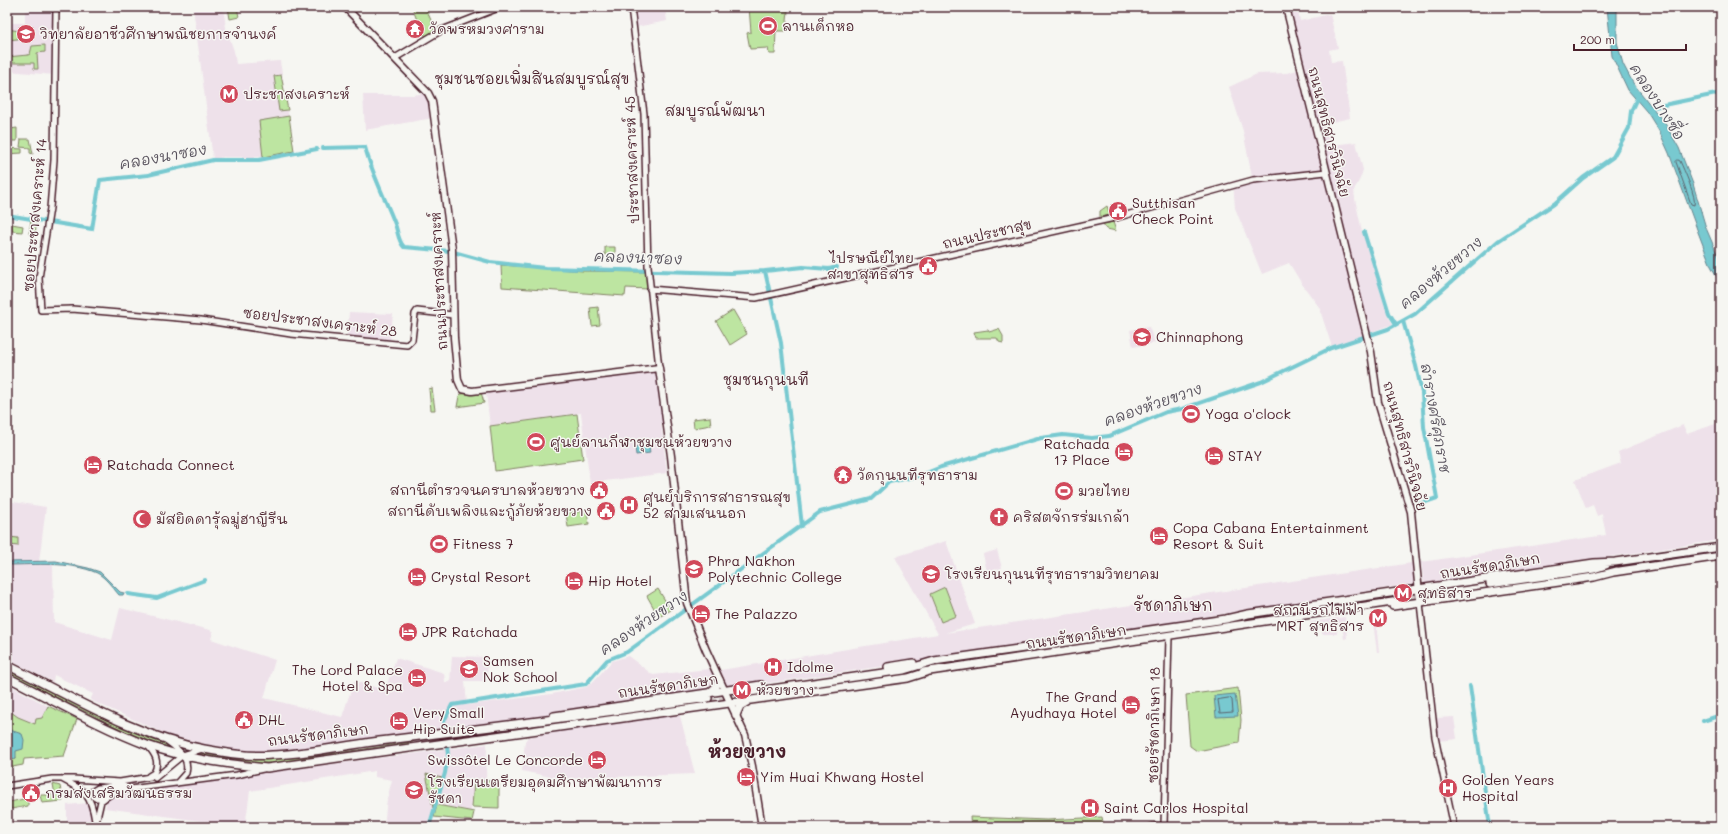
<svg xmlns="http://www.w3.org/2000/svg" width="1728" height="834" viewBox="0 0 1728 834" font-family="Mali,'Playpen Sans Thai',sans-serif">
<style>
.built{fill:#eee1ea}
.green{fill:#bde5a1;stroke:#848266}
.water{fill:#78c9d0;stroke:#66858e}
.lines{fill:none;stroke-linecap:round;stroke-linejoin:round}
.shore{stroke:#5c636d;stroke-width:1}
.canal{stroke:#78c9d0;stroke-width:4}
.primary-tunnel{stroke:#d4cbca;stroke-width:7;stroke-dasharray:7 3.5;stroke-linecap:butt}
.tertiary-casing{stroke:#4a1f2b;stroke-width:8}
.secondary-casing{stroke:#4a1f2b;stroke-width:9}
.primary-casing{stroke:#4a1f2b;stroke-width:10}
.tertiary{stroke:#f6f6f2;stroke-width:5}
.secondary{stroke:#f6f6f2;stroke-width:6}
.primary{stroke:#f6f6f2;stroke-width:7}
.labels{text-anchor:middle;stroke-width:3;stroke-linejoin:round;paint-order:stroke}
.poi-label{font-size:14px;fill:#4a1f2b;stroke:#f6f6f2;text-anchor:start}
.street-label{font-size:14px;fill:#4a1f2b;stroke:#f6f6f2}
.neighbourhood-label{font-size:15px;fill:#4a1f2b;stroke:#f6f6f2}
.water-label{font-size:15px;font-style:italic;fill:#58525d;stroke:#f6f6f2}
.quarter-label{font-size:16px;fill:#4a1f2b;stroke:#f6f6f2}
.district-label{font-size:18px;font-weight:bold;fill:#4a1f2b;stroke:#f6f6f2}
</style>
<rect width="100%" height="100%" fill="#f6f6f2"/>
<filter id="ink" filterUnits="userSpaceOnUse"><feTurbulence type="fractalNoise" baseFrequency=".025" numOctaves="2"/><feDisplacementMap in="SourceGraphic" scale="8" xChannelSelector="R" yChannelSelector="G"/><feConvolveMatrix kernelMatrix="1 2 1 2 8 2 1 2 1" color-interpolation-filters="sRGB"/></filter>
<g filter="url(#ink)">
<path class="built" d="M34 7H55V75L7 71V23H25V11L34 10Z
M193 7H223L226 28 234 51 236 64 280 61 294 151 268 157H224L213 159Z
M633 7H665L667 21 636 27Z
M1282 7H1297L1300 21 1330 14 1338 48 1329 50 1331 62 1342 61 1350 118 1328 123 1333 145 1356 142 1363 170 1360 179 1354 190 1355 199 1362 231 1388 316 1393 324 1332 347 1319 307 1302 284 1289 263 1262 274 1235 208 1233 181 1252 177 1243 131 1229 87 1257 74 1287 73 1297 70Z
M425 93 430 104 433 118 365 130 363 95H414Z
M349 312 393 314 390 342 347 338Z
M1149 327 1155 343 1133 347 1130 330Z
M657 372 665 423H661L667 473 590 483 581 413 490 426 486 393Z
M1721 422V540L1424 585 1421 562 1606 535 1602 514 1597 516 1593 505 1586 508 1575 480 1621 463 1618 452 1683 425 1687 434Z
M7 501 46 507 39 562H7Z
M946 541 975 624 945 633 1412 563 1414 584 954 656 302 751 260 754 203 744 166 734 90 700 93 694 54 675 53 682 7 659V565L53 564 54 622 112 640 120 608 210 630 213 632 211 639 275 660 264 698 342 717 354 681 385 690 396 658 444 673 445 682H450L452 656 488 657 487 681H465L467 705 552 694 586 687 592 683 612 661 628 656 653 675 709 669 721 670 938 634 895 557Z
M997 550 1002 568 987 572 983 554Z
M1345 617 1347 638 1344 639 1342 624 1337 625V634H1322V628H1311L1310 622Z
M1376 621 1379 652H1377L1373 622Z
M7 684 48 706 42 718 35 724 18 717 7 709Z
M679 712 695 774 561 779 522 771 525 741 528 737Z
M1454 717 1457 739 1438 741 1436 718Z
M487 744 486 781H474L471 811 434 804 427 827H384L387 799 392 780 375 777V771L250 791 245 827 105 808 107 801 114 794 125 791Z
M88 803 91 811V827H67V805Z"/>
<path class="green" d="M228 7H237L239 17 230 19Z
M412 7H418V9L425 7 436 31 426 37 420 28Z
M749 7 788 11 786 31H776L775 54H769L768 48 750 49 747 33 751 32Z
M7 29 26 32V39H17L7 40Z
M45 45V52L37 53 38 69H34V63H7V57L28 55 30 54 32 46Z
M281 75 288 110 279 111 274 76Z
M289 116 294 151 263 157 259 121Z
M17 128V141H11L10 129Z
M21 139H30L33 154 30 153V148L20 147Z
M7 148 22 149V153L7 154Z
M1107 206 1110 215 1100 217V211Z
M31 220 37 221 35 235 29 234Z
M1113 222 1116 231 1107 229 1103 224Z
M12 224 23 226 22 232 12 231Z
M605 247H615V255H605Z
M501 265 583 271 646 272 648 289 626 288 625 296 502 287Z
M598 307 600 325 592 326 590 308Z
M733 310 747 334 730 345 716 321Z
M999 329 1003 336V343L999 342 997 338H976L974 332 988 330 989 332Z
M432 388 435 410H431L429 389Z
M481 392 484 403 457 407 459 396 461 394Z
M577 414 583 459 495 471 490 426Z
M710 417 711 425 694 428 693 419Z
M587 511 589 524 568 527 566 513Z
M9 537 18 538V546L9 545Z
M1721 549V553L1618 567 1632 561Z
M945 587 956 616 941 622 930 594Z
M658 589 671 610 659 617 647 596Z
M7 669 143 736 172 747 175 750 133 735 7 673Z
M1238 688 1241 720 1239 743 1197 751 1190 746 1186 695Z
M48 706 77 719 64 756 24 759 23 765 7 768V760L16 759 10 729H7V709L18 717 35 724 36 719 42 718Z
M412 742V744C364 752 309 764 260 763 238 763 215 758 193 755L198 752C269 767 341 752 412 742Z
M426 774 442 778 433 808Z
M474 781H499V808L472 807Z
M53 784 60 786 63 801 42 803 40 795H55Z
M28 798V806L11 809 10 802Z
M437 805 474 812 472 821 434 817Z
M970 817 1047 820 1102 817 1104 827H971Z"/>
<path class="water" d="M1607 7H1617V42L1623 64 1633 83 1666 125 1679 148 1693 184 1706 228 1721 263V284L1711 266 1698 232 1669 153 1659 131 1647 112 1628 90 1612 56Z
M649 445 650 453 636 455 635 447Z
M56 561 88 568 100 572 120 592 124 593 123 595H119C113 588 105 577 97 573 69 561 36 565 7 565V562Z
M1235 694 1238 716 1216 717 1214 696Z
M7 729 22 734 24 740 23 749 16 751V759L7 760Z"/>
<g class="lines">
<path class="shore" d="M1678 160 1680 161C1684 170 1697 198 1694 205L1691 204 1676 162Z
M1230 698 1232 700 1233 712 1220 713 1218 700Z"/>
<path class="canal" d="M1650 109 1654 107 1721 93
M323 148 365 147C372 174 385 198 395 224 398 232 398 241 404 247L450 251 490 262 545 268 731 273 765 271 781 343 802 526
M7 215 92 229 100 180 148 175 213 160H259L317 149
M1364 232 1389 313 1396 324
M765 271 803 267 829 269 837 267
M1403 321 1416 366 1422 393 1424 427 1437 498 1417 505
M128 594 157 598 205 580
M1470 686 1490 827
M1703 721 1721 715
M429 827 445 773 448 755 444 721 452 705 586 684 607 660 627 652 820 512 871 499 889 482 919 476 941 467 1041 438 1063 435 1092 438 1109 436 1166 412 1182 409 1261 382 1331 348 1388 329 1415 314 1498 241 1554 204 1583 178 1613 157 1629 128 1631 111 1638 96"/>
<path class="primary-tunnel" d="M1399 597 1440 591
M709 702 751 696"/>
<g class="tertiary-casing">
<path id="tertiary" d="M56 7 54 160 50 208 39 278 41 310 72 309 201 320 291 334 407 345 412 340 415 314 417 311 453 315
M631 7 644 114 648 266 659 368
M395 58 442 30 501 7
M650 289 756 298 1119 217 1253 180 1326 172
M1420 603 1435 737 1454 827
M167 741C178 749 190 758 186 773L177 783
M148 746C155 754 160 762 154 773L149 776
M155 778 183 755 202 749
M62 779C85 791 91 794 95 821
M7 786 52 779H73L120 782 156 776
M92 794 93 791 98 788 124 785
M92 794 95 798H98L106 793
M95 827 101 801 115 791 237 775 263 769
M1151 827 1164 825 1169 637"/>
</g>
<g class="secondary-casing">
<path id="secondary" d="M345 7 428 93 432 101 452 249 454 338 458 380 462 389 472 391 659 368 671 456 687 603 706 650 745 735 752 766 762 827
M1286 7 1371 352 1378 402 1411 512 1420 603"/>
</g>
<g class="primary-casing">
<path id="primary" d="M1613 572 1721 556
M1490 584 1594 569 1606 565
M1393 606 1594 577 1617 571
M7 665C70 696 135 736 204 749 226 753 249 757 272 755 311 754 349 744 388 740 495 727 602 713 708 698
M888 667 913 663
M923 672 1399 601
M7 677C53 700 99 727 147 745 186 759 227 764 267 768L908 678 927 672
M750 692 904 670 934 661 1226 619 1248 614 1594 563 1615 562 1721 547
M709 693 715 688 719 680
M736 715 740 706 747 702
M554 716 761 685"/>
</g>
<use href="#tertiary" class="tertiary"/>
<use href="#secondary" class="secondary"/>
<use href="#primary" class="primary"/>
</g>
</g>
<defs>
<g id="stadium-disc" transform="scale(1)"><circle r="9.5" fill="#d1495b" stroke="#f6f6f2"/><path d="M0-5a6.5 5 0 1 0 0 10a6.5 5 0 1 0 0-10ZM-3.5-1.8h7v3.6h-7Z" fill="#fff"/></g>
<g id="temple-disc" transform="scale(1)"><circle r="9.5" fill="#d1495b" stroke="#f6f6f2"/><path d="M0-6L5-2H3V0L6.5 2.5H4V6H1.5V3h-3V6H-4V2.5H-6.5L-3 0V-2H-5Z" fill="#fff"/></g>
<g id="university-disc" transform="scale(1)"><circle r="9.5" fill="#d1495b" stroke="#f6f6f2"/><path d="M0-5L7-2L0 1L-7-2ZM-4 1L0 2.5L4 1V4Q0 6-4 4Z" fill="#fff"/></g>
<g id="metro-disc" transform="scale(1)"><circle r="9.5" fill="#d1495b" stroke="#f6f6f2"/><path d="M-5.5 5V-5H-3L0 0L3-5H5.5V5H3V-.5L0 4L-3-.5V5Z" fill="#fff"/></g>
<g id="civic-disc" transform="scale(1)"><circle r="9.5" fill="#d1495b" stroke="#f6f6f2"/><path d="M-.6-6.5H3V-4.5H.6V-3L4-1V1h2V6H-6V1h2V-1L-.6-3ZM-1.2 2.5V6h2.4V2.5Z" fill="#fff"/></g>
<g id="school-disc" transform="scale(1)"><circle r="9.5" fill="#d1495b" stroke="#f6f6f2"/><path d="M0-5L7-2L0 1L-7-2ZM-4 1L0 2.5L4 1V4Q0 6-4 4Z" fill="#fff"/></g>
<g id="hotel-disc" transform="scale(1)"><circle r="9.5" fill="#d1495b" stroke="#f6f6f2"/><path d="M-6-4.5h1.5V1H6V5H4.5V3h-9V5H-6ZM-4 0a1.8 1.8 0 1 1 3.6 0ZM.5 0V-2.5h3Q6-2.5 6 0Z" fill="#fff"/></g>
<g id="hospital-disc" transform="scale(1)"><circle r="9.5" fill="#d1495b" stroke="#f6f6f2"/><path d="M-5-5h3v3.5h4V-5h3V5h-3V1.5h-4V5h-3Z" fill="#fff"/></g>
<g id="church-disc" transform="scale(1)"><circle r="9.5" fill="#d1495b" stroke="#f6f6f2"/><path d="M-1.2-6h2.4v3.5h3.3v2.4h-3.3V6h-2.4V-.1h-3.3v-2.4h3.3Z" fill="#fff"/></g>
<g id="mosque-disc" transform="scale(1)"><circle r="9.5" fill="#d1495b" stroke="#f6f6f2"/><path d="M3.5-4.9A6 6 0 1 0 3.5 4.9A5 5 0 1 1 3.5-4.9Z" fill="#fff"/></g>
</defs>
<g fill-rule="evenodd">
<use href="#stadium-disc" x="768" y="26"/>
<use href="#temple-disc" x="415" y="29"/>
<use href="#university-disc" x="26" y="34"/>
<use href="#metro-disc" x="229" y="94"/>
<use href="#civic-disc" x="1118" y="211"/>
<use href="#civic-disc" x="928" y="266"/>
<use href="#school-disc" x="1142" y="337"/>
<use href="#stadium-disc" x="1191" y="414"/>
<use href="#stadium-disc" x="536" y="442"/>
<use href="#hotel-disc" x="1124" y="452"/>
<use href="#hotel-disc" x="1214" y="456"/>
<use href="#hotel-disc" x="93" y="465"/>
<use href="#temple-disc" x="843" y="475"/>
<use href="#civic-disc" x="599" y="490"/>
<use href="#stadium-disc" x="1064" y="491"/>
<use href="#hospital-disc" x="629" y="505"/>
<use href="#civic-disc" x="606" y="511"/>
<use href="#church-disc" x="999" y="517"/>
<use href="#mosque-disc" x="142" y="519"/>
<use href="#hotel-disc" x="1159" y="536"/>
<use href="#stadium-disc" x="439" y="544"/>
<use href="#university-disc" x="694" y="569"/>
<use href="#school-disc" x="931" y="574"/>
<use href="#hotel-disc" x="417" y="577"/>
<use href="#hotel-disc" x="574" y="581"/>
<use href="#metro-disc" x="1403" y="593"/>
<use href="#hotel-disc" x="701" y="614"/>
<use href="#metro-disc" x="1378" y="618"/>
<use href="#hotel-disc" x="408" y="632"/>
<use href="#hospital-disc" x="773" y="667"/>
<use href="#school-disc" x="469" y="669"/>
<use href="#hotel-disc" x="417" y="678"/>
<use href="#metro-disc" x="742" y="690"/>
<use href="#hotel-disc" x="1131" y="705"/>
<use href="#civic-disc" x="244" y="720"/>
<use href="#hotel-disc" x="399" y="721"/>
<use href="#hotel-disc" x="597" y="760"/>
<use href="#hotel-disc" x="746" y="777"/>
<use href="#hospital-disc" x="1448" y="788"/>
<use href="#school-disc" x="414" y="790"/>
<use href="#civic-disc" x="31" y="793"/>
<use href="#hospital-disc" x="1090" y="808"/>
</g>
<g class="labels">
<g class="poi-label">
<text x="782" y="31">ลานเด็กหอ</text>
<text x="429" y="34">วัดพรหมวงศาราม</text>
<text x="40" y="39">วิทยาลัยอาชีวศึกษาพณิชยการจำนงค์</text>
<text x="243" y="99">ประชาสงเคราะห์</text>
<text x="1132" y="208">Sutthisan<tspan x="1132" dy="16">Check Point</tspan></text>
<text x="914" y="263" text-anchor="end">ไปรษณีย์ไทย<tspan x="914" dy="16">สาขาสุทธิสาร</tspan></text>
<text x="1156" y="342">Chinnaphong</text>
<text x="1205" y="419">Yoga o'clock</text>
<text x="550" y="447">ศูนย์ลานกีฬาชุมชนห้วยขวาง</text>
<text x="1110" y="449" text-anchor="end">Ratchada<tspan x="1110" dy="16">17 Place</tspan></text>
<text x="1228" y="461">STAY</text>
<text x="107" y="470">Ratchada Connect</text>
<text x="857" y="480">วัดกุนนทีรุทธาราม</text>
<text x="585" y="495" text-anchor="end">สถานีตำรวจนครบาลห้วยขวาง</text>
<text x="1078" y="496">มวยไทย</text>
<text x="643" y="502">ศูนย์บริการสาธารณสุข<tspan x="643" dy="16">52 สามเสนนอก</tspan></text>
<text x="592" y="516" text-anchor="end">สถานีดับเพลิงและกู้ภัยห้วยขวาง</text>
<text x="1013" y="522">คริสตจักรร่มเกล้า</text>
<text x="156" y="524">มัสยิดดารุ้ลมู่ฮาญีรีน</text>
<text x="1173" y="533">Copa Cabana Entertainment<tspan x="1173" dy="16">Resort &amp; Suit</tspan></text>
<text x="453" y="549">Fitness 7</text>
<text x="708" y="566">Phra Nakhon<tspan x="708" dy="16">Polytechnic College</tspan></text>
<text x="945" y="579">โรงเรียนกุนนทีรุทธารามวิทยาคม</text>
<text x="431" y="582">Crystal Resort</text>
<text x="588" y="586">Hip Hotel</text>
<text x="1417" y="598">สุทธิสาร</text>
<text x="1364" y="615" text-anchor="end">สถานีรถไฟฟ้า<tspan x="1364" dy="16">MRT สุทธิสาร</tspan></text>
<text x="715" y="619">The Palazzo</text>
<text x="422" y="637">JPR Ratchada</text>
<text x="483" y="666">Samsen<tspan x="483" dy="16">Nok School</tspan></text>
<text x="787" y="672">Idolme</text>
<text x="403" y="675" text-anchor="end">The Lord Palace<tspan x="403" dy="16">Hotel &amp; Spa</tspan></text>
<text x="756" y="695">ห้วยขวาง</text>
<text x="1117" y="702" text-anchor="end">The Grand<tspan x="1117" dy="16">Ayudhaya Hotel</tspan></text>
<text x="413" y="718">Very Small<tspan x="413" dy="16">Hip Suite</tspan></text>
<text x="258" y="725">DHL</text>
<text x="583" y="765" text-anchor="end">Swissôtel Le Concorde</text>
<text x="760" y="782">Yim Huai Khwang Hostel</text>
<text x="1462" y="785">Golden Years<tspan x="1462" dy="16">Hospital</tspan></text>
<text x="428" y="787">โรงเรียนเตรียมอุดมศึกษาพัฒนาการ<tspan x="428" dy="16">รัชดา</tspan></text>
<text x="45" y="798">กรมส่งเสริมวัฒนธรรม</text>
<text x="1104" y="813">Saint Carlos Hospital</text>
</g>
<g class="street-label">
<text transform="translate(1329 132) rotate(76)" y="5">ถนนสุทธิสารวินิจฉัย</text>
<text transform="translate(632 160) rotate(-92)" y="5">ประชาสงเคราะห์ 45</text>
<text transform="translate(35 215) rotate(-85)" y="5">ซอยประชาสงเคราะห์ 14</text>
<text transform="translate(987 234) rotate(-13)" y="5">ถนนประชาสุข</text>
<text transform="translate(439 281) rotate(-93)" y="5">ถนนประชาสงเคราะห์</text>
<text transform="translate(320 322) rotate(7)" y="5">ซอยประชาสงเคราะห์ 28</text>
<text transform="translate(1405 446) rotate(75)" y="5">ถนนสุทธิสารวินิจฉัย</text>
<text transform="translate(1490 566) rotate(-9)" y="5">ถนนรัชดาภิเษก</text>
<text transform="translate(1076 637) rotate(-8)" y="5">ถนนรัชดาภิเษก</text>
<text transform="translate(668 686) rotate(-8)" y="5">ถนนรัชดาภิเษก</text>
<text transform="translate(1154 725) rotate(-89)" y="5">ซอยรัชดาภิเษก 18</text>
<text transform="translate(318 735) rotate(-7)" y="5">ถนนรัชดาภิเษก</text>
</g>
<g class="neighbourhood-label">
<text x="532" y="84">ชุมชนซอยเพิ่มสินสมบูรณ์สุข</text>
<text x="715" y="116">สมบูรณ์พัฒนา</text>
<text x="766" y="385">ชุมชนกุนนที</text>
</g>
<g class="water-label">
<text transform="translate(1657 102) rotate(57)" y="5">คลองบางซื่อ</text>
<text transform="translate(163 157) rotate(-10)" y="5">คลองนาซอง</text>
<text transform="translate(638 258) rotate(2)" y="5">คลองนาซอง</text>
<text transform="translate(1441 273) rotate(-40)" y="5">คลองห้วยขวาง</text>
<text transform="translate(1153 405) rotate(-19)" y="5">คลองห้วยขวาง</text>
<text transform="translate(1435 418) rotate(80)" y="5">ลำรางศรีศุภราช</text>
<text transform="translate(644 623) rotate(-34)" y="5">คลองห้วยขวาง</text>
</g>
<g class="quarter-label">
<text x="1173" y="611">รัชดาภิเษก</text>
</g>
<g class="district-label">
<text x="747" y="758">ห้วยขวาง</text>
</g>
</g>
<rect width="1728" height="834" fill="none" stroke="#f6f6f2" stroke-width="24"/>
<rect x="12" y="12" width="1704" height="810" fill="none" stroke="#4a1f2b" stroke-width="1.5" filter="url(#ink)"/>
<path d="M1574 44v6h112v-6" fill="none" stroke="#4a1f2b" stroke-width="2"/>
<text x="1580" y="44" font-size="12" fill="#4a1f2b" stroke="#f6f6f2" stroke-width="3" paint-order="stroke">200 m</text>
</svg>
